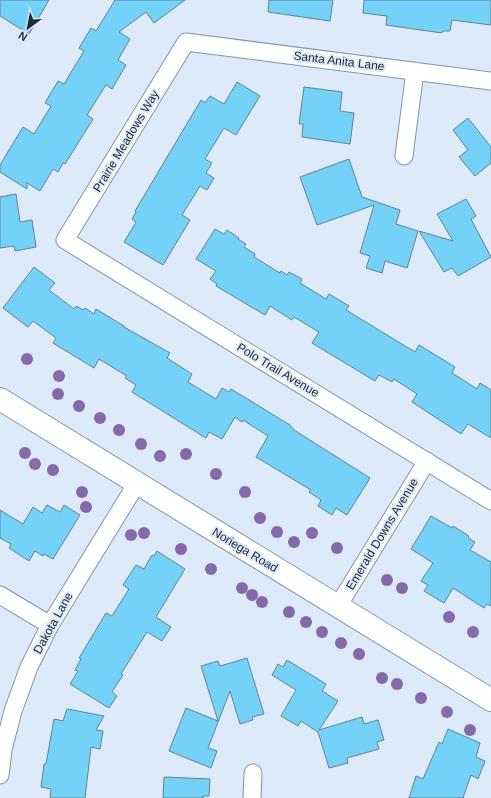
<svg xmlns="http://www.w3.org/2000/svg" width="491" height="798" viewBox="0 0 491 798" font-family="Arial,sans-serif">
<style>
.building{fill:#74d1f7;stroke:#638492}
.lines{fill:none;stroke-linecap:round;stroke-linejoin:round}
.street-casing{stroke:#8095ad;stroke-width:19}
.secondary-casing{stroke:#8095ad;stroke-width:24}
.street{stroke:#fff;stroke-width:17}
.secondary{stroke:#fff;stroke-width:22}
.tree{fill:#8669ab}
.labels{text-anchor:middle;stroke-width:4;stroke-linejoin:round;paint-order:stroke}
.street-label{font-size:12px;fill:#222b35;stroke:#dceaf9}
</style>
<rect width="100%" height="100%" fill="#dceaf9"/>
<path class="building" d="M0 0H49L29 34 0 16Z
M115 0H185L154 23 146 12 119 32 130 39 118 60 126 65 112 89 106 85 87 115 93 119 65 164 63 163 58 172 53 169 40 191 27 183V189L0 172V165L23 127 34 134 51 106 45 103 58 81 64 84 84 51 79 48 91 28 96 31Z
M269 0H333L330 21 268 12Z
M364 0H491V25L452 20 450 31H443L442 33 386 25 387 16 363 13Z
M237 82 260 96 236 135 224 128 205 159 212 163 206 173 214 178 207 190 200 186 182 215 190 220 163 265 124 242 136 222 132 219 136 212 135 211 201 100 205 103 210 96 224 104Z
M304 87 342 92 340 111 354 113 350 144 302 137 303 124H299Z
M468 118 491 147V163L475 176 459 157 468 150 453 130Z
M349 159 362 197 400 210 396 224 418 231 407 268 385 261 382 273 366 268 370 256 360 253 374 205 317 225 300 177Z
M16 194 20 222 32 220 36 247 15 251 14 246 0 248V197Z
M466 199 476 216 471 219 491 257 458 276 452 268 444 272 419 231 453 241 437 214Z
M215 229 224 234 227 230 239 238 238 239 246 244 244 247 255 254 254 257 280 273 281 271 287 275 289 272 302 279 300 283 326 299 329 294 349 306 346 310 415 352 419 345 455 367 452 373 477 389 480 383 491 390V438L468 424 461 434 412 402 417 394 394 379 392 382 379 375 375 381 312 343 319 332 294 317 292 320 270 306 265 315 216 286 217 284 210 279 216 271 196 259Z
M34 267 55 283 49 290 74 309 76 306 83 310 85 308 94 314 96 309 124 326V327L170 353 167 358 192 374 188 382 216 399 222 388 229 392 231 389 290 425 294 430 370 478 347 515 336 508 332 515 318 506 321 500 309 492 311 490 256 457 268 436 243 420 242 422 235 417 222 439 209 432 206 438 132 392 136 385 125 378 127 376 99 359 94 368 53 343 56 338 33 321 28 327 3 308Z
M47 505 60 512 64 505 80 515 53 559 44 554 43 556 35 551 29 561 9 548 11 544 0 538V510L23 524 33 507 42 513Z
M431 516 452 528 453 526 469 536 468 538 475 542 470 550 491 562V606L487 604 484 608 453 588 444 603 424 591 428 585 421 581 433 563 411 549Z
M157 551 185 569 156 617 171 627 162 641 147 632 121 674 123 675 112 692 117 696 109 708 70 684 78 671 75 670 81 659 79 658 106 613 112 616 129 589 123 585 136 565 144 569 152 555 154 556Z
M247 658 264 714 252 717 253 720 240 724 230 691 208 748 217 751 211 768 169 751 186 708 218 721 201 666 218 661 220 666Z
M287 660 326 684 322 691 338 701 319 730 362 717 364 724 378 720 384 740 377 742 379 749 347 758 348 763 329 768 318 732 301 721 298 726 281 716 296 690 272 675 278 664 283 667Z
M67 709 104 716 96 730 103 731 100 749 91 747 85 798H50L51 789 41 787 44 764H46L54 719 63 721Z
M448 729 480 743 476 757 485 761 478 779 471 775 463 798H409L416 776 423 779 439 742 442 744Z
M164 777 210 779 209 796H203V798H163Z"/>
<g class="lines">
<g class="street-casing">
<path id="street" d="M491 81 186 42 65 240 491 501
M404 156 415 71
M0 595 50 625
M338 606 427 461
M0 775 3 750 13 711 29 667 50 625 137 483
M252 798 253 773"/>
</g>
<g class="secondary-casing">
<path id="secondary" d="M0 399 491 700"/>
</g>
<use href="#street" class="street"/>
<use href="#secondary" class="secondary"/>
</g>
<g class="tree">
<circle cx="27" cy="359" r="6"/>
<circle cx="59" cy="376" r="6"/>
<circle cx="58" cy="394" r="6"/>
<circle cx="79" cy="406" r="6"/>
<circle cx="100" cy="418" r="6"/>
<circle cx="119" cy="430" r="6"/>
<circle cx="141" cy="444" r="6"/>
<circle cx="25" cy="453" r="6"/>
<circle cx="186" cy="454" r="6"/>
<circle cx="160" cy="456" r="6"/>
<circle cx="35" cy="464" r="6"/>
<circle cx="53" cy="470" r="6"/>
<circle cx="216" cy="474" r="6"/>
<circle cx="82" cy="492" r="6"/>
<circle cx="245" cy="492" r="6"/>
<circle cx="86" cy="507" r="6"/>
<circle cx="260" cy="518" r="6"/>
<circle cx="277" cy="532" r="6"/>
<circle cx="144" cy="533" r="6"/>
<circle cx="312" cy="533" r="6"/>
<circle cx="131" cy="535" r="6"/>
<circle cx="294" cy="542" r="6"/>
<circle cx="337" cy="548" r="6"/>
<circle cx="181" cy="549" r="6"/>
<circle cx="211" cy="569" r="6"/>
<circle cx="387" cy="580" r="6"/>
<circle cx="242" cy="588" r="6"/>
<circle cx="402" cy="588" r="6"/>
<circle cx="252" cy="595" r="6"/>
<circle cx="262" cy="602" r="6"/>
<circle cx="289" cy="612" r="6"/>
<circle cx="449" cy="617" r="6"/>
<circle cx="306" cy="622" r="6"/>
<circle cx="322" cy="632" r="6"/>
<circle cx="473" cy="632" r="6"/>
<circle cx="341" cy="643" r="6"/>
<circle cx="359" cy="654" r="6"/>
<circle cx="382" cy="678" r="6"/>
<circle cx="397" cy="684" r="6"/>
<circle cx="421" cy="698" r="6"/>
<circle cx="447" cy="712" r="6"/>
<circle cx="470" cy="730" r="6"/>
</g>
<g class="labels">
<g class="street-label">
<text transform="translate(339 61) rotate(7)" y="4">Santa Anita Lane</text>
<text transform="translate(126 141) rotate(-59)" y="4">Prairie Meadows Way</text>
<text transform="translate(278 370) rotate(31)" y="4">Polo Trail Avenue</text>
<text transform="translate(382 534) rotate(-59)" y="4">Emerald Downs Avenue</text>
<text transform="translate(245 550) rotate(31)" y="4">Noriega Road</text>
<text transform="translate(53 623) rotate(-61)" y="4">Dakota Lane</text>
</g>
</g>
<g transform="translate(28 28) rotate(212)" stroke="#dceaf9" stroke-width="3" paint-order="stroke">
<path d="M0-3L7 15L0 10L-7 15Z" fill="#222b35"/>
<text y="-6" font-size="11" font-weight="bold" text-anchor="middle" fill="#222b35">N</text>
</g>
</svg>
